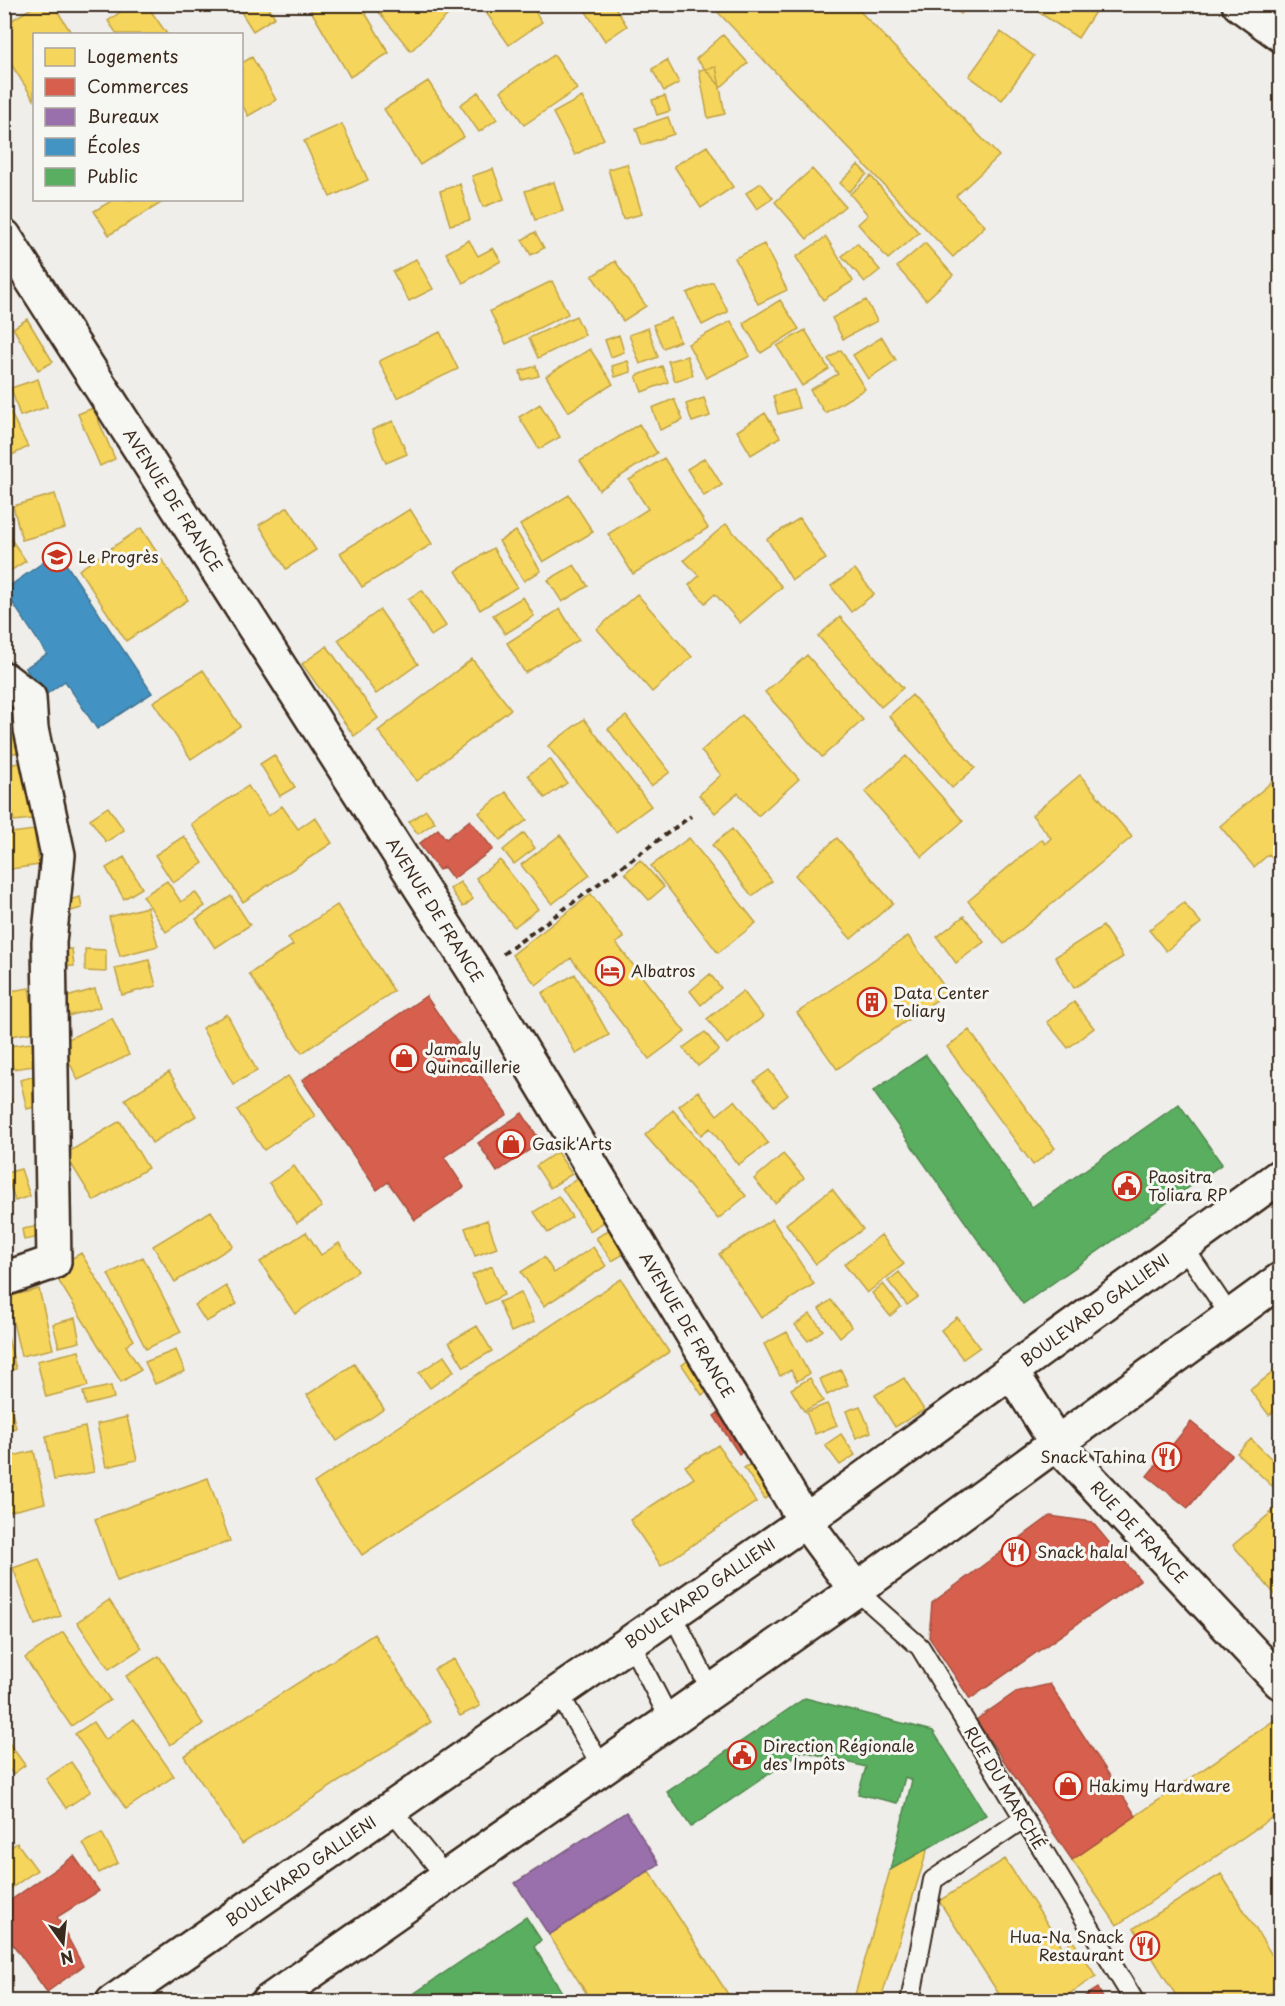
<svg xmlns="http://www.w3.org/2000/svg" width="1285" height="2006" viewBox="0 0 1285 2006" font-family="'Playpen Sans',sans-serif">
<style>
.homes{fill:#f6d55c;stroke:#bea249;stroke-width:1.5}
.shops{fill:#d6604d;stroke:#a8503f;stroke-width:1.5}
.offices{fill:#9970ab;stroke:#7d5b81;stroke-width:1.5}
.schools{fill:#4393c3;stroke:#417492;stroke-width:1.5}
.public{fill:#5aae61;stroke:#51864d;stroke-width:1.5}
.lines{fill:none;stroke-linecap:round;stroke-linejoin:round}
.service-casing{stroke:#3b2a1e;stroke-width:22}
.minor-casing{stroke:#3b2a1e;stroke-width:38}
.tertiary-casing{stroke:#3b2a1e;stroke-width:38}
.primary-casing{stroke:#3b2a1e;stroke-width:38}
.path{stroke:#3b2a1e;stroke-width:4;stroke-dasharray:6 4.5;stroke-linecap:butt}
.service{stroke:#f6f6f2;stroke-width:18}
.minor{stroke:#f6f6f2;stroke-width:33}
.tertiary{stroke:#f6f6f2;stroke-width:33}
.primary{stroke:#f6f6f2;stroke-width:33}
.labels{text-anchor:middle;stroke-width:6;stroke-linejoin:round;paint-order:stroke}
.street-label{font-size:16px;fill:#3b2a1e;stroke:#f6f6f2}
.poi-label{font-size:16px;fill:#3b2a1e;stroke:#f6f6f2;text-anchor:start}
</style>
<rect width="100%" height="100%" fill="#efeeea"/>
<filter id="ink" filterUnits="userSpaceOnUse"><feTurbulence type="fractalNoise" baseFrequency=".0167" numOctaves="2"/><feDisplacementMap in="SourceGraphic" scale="12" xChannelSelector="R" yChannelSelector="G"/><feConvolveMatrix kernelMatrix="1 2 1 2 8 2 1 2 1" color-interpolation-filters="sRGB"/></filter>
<g filter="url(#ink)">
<path class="homes" d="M38 4H53L72 34H34V100L4 53V25Z
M131 4H146L167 34H117L108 21Z
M236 4H266L275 17 253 31Z
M307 4H360L389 53 350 77Z
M372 4H459L411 51Z
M480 4H530L542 22 509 45Z
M581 4H613L627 26 605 41Z
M710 4H853L999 156 956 196 985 226 953 257Z
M948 4H969L961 14Z
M1026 4H1100L1078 38Z
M1001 32 1034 56 1002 100 969 76Z
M723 35 748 63 721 87 696 59Z
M554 55 577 89 524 125 501 91Z
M252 57 276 100 248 116 242 104V63Z
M667 60 679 83 664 91 652 69Z
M716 67 725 114 708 118 699 70Z
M428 81 464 137 420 165 384 109Z
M478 92 497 119 479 132 460 105Z
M665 96 670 111 657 115 652 100Z
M582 97 604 139 575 155 553 113Z
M668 117 674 134 642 145 636 128Z
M342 124 368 180 330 197 304 141Z
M707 146 733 187 701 208 674 166Z
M627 164 642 214 623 219 608 169Z
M858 165 867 174 849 192 840 183Z
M493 169 504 199 483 207 472 176Z
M812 169 845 206 807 239 775 202Z
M871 176 919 233 888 259 858 224 868 215 850 194Z
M554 182 563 211 535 220 525 191Z
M761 183 773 198 757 209 746 193Z
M460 184 470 220 450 225 440 191Z
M113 200H166L109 235 94 211Z
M535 232 544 248 531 255 522 240Z
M826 237 853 281 823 300 796 257Z
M469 240 478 256 493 248 501 261 463 283 446 253Z
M857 243 880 270 865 282 842 256Z
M925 243 953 275 926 300 897 267Z
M764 244 787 290 758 304 735 258Z
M416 259 433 289 409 301 393 272Z
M615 261 646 306 623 321 592 276Z
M552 281 568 314 506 344 490 311Z
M713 282 728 312 702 325 687 293Z
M780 300 799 329 761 353 743 323Z
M866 300 877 321 843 339 832 318Z
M576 316 585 335 538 358 529 338Z
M671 318 680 341 663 348 653 325Z
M27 319 53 362 38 370 13 328Z
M731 321 750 356 706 378 688 344Z
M648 328 658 357 640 364 629 335Z
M805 330 829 369 802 386 777 346Z
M440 332 458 369 397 398 379 361Z
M619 335 624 352 611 357 605 340Z
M882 337 896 360 868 379 853 355Z
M590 349 613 384 568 412 546 376Z
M841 350 865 389 825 413 810 390 838 374 828 359Z
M687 356 693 375 675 381 668 361Z
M628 361 631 372 615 377 612 366Z
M536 366 539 376 522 380 520 371Z
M662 366 668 382 642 392 636 376Z
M38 379 47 407 20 416 11 388Z
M794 390 799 408 778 414 773 396Z
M704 398 710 416 692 422 686 404Z
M674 399 683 420 660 430 652 408Z
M4 400 28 447 4 459Z
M540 404 560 437 539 449 519 417Z
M93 408 115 459 100 466 78 414Z
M765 413 780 437 751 455 737 431Z
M393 421 407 454 386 463 372 430Z
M639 424 657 453 599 490 580 461Z
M664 458 708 528 633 574 608 534 648 509 629 480Z
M705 458 722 485 704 496 687 469Z
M55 494 65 528 22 540 13 506Z
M569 495 593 532 543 562 520 525Z
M288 507 316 550 286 569 259 525Z
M410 509 432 544 362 587 340 553Z
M800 518 826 559 792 580 767 539Z
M726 524 782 587 740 623 715 594 705 603 689 585 699 576 684 560Z
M141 528 188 600 126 641 79 570Z
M4 529 26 561 4 575Z
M516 531 541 571 524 581 499 541Z
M493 548 517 587 480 610 456 571Z
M574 565 588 586 562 602 548 580Z
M855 569 874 594 851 612 831 586Z
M422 590 446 626 431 636 408 599Z
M637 594 692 657 652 692 597 629Z
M523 597 534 616 505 634 493 615Z
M560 609 579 640 525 673 507 643Z
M380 610 418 664 376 694 338 640Z
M840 617 903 688 881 707 818 636Z
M327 646 378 718 354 736 302 664Z
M807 655 863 720 822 757 765 692Z
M472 659 511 709 417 781 378 731Z
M203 670 240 726 191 759 153 702Z
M912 695 975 768 952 788 889 716Z
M742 715 799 779 758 816 738 793 715 813 699 795 721 775 701 751Z
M626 716 670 772 651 786 608 729Z
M18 719 25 751 4 755V721Z
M584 719 651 806 616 832 548 746Z
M274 755 295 787 280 796 260 764Z
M906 756 963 821 922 857 865 792Z
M550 759 567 783 545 798 528 775Z
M34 761 41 818 14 821 6 765Z
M1080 775 1132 837 1004 944 968 901 1042 839 1045 844 1051 838 1032 815Z
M1280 775V866L1269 854 1254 867 1220 826Z
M248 786 268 816 282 806 298 829 315 817 332 843 243 902 191 824Z
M506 792 527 820 500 840 479 813Z
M108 807 124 830 106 842 90 819Z
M426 810 435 822 418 834 409 822Z
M732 829 772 881 752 896 712 845Z
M34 830 39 865 4 870V834Z
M524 833 535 848 514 864 503 850Z
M560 835 590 875 552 904 521 865Z
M184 836 203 863 173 883 155 855Z
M689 838 756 923 718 953 651 866Z
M837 838 893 903 851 939 795 875Z
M124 857 142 888 124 899 106 868Z
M500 860 538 909 514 927 476 878Z
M640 860 664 887 649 900 625 873Z
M167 881 181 902 195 892 205 906 166 932 143 896Z
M460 882 473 899 463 907 450 889Z
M591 894 624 938 616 943 685 1032 649 1059 571 958 536 985 512 955Z
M231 896 250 925 215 948 196 919Z
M80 897 82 908 67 912 65 901Z
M1184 903 1201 923 1166 951 1149 930Z
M337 905 394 991 302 1053 249 974 293 945 288 938Z
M147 907 158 946 120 956 109 917Z
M964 916 984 942 956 963 937 937Z
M1103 926 1123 957 1074 988 1055 957Z
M908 936 948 992 837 1069 797 1013Z
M59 949H72L74 966 60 967Z
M85 949 106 950V972L85 971Z
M149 960 156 986 122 995 115 968Z
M575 974 609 1035 576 1054 542 993Z
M710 974 721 988 701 1005 690 991Z
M29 988 36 1032 4 1037V992Z
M95 989 100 1007 68 1016 63 998Z
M743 991 763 1017 727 1044 707 1019Z
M1074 1002 1094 1028 1068 1048 1047 1022Z
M227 1014 257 1071 233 1084 202 1028Z
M112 1018 129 1055 78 1080 60 1043Z
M969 1030 1055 1148 1033 1165 947 1047Z
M705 1032 719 1050 698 1066 683 1048Z
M38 1042 41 1065 13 1069 10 1046Z
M769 1070 788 1095 774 1106 754 1081Z
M169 1072 196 1116 152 1143 125 1099Z
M35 1076 42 1105 27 1109 20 1080Z
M288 1076 315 1116 264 1150 237 1110Z
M4 1077 12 1102 4 1105Z
M698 1091 717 1115 735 1100 768 1143 738 1165 710 1128 701 1135 679 1106Z
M673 1110 746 1196 718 1219 645 1135Z
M120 1121 148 1168 94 1201 65 1154Z
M4 1142 9 1163 4 1164Z
M557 1152 572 1174 550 1188 536 1166Z
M783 1154 804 1178 775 1203 754 1179Z
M294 1166 322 1207 297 1223 269 1183Z
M21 1169 30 1196 15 1201 6 1173Z
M579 1178 607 1220 590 1231 562 1188Z
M832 1189 863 1229 816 1264 786 1224Z
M558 1196 572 1217 548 1233 534 1212Z
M4 1209 10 1230 4 1232Z
M211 1211 233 1246 175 1282 153 1246Z
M772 1219 814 1284 761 1318 719 1254Z
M487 1220 497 1248 475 1256 465 1228Z
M39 1226 41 1237 24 1240 22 1229Z
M613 1227 629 1251 612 1261 596 1238Z
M306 1232 321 1255 339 1243 358 1271 295 1314 260 1262Z
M881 1235 904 1264 867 1293 844 1264Z
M593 1247 606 1266 544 1306 521 1272 544 1257 554 1273Z
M81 1253 134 1340 126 1346 141 1370 121 1382 52 1270Z
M143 1257 181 1332 146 1349 108 1274Z
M492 1266 504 1295 485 1304 472 1275Z
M899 1272 918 1297 907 1305 888 1281Z
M621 1279 669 1352 362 1555 314 1483Z
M883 1284 901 1307 890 1316 872 1293Z
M226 1286 237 1304 206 1322 195 1305Z
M39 1289 53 1349 21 1356 7 1297Z
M521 1293 534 1322 511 1332 499 1302Z
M831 1300 852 1327 840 1337 819 1309Z
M810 1314 823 1330 808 1341 795 1325Z
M957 1317 980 1347 963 1359 941 1330Z
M75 1318 80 1342 59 1347 53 1324Z
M4 1322 16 1369 4 1372Z
M477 1326 492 1351 464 1367 449 1342Z
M787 1332 809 1374 797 1381 791 1370 780 1376 764 1344Z
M176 1350 185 1371 155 1384 145 1362Z
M79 1351 88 1386 46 1397 37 1361Z
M697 1354 718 1385 702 1395 682 1365Z
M444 1356 454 1371 430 1388 419 1373Z
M354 1364 384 1409 337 1441 307 1395Z
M1280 1367V1407L1269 1415 1250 1390Z
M841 1370 848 1385 827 1395 820 1379Z
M810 1378 823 1401 804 1411 791 1389Z
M904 1378 924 1410 895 1427 875 1395Z
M5 1385 16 1428 4 1431V1386Z
M111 1386 114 1398 86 1405 83 1392Z
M827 1404 837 1425 815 1434 806 1412Z
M860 1406 871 1432 856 1438 846 1411Z
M127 1417 137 1460 106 1467 97 1424Z
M85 1427 94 1472 54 1480 46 1436Z
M841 1434 855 1455 840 1465 825 1445Z
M1251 1439 1280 1467V1477L1272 1486 1237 1453Z
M718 1445 756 1502 661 1566 630 1520 694 1478 685 1466Z
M34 1451 45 1503 4 1513V1458Z
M761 1457 782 1488 765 1499 744 1468Z
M208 1478 230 1541 117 1581 95 1519Z
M1280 1505V1595L1277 1597 1233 1545Z
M39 1559 61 1616 35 1625 13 1568Z
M109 1600 142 1648 109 1669 77 1622Z
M63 1632 110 1700 71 1726 25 1658Z
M374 1634 431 1722 242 1844 184 1756Z
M159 1656 203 1724 170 1745 126 1676Z
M454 1659 480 1706 460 1716 434 1669Z
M1279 1717 1280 1812 1117 1925 1072 1860Z
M134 1719 174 1776 126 1809 75 1734 93 1722 105 1740Z
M4 1736 25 1765 13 1774 4 1763Z
M71 1762 91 1791 66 1808 46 1779Z
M102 1833 118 1863 99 1873 83 1843Z
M17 1843 37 1870 7 1891 4 1888V1852Z
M928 1848 880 2002H853L890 1870Z
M1005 1859 1063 1948 1073 1941 1096 1976 1057 2002H1004L939 1901Z
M649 1871 733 2002H592L549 1935Z
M1221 1874 1280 1968V1986L1256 2002H1180L1134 1928Z"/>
<path class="shops" d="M470 820 493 849 453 879 444 867 439 870 419 844 438 829 446 839Z
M426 996 507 1114 444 1157 464 1187 415 1220 388 1182 377 1190 302 1080Z
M522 1113 541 1142 497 1172 478 1143Z
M729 1405 755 1444 739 1454 714 1416Z
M1191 1422 1232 1455 1188 1508 1147 1476Z
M1050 1516 1092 1522 1140 1580 970 1699 929 1637 932 1603Z
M1050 1684 1136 1816 1072 1860 976 1720 1016 1692Z
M74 1856 99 1891 57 1917 83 1966 47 1992 4 1932V1905Z
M1098 1988 1105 2002H1076Z"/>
<path class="offices" d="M626 1812 659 1864 549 1935 515 1883Z"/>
<path class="schools" d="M58 552 152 693 97 729 65 681 44 696 25 668 47 654 4 590Z"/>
<path class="public" d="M926 1055 1032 1207 1179 1104 1222 1164 1023 1304 873 1091Z
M805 1698 933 1731 986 1815 890 1870 912 1780 905 1777 898 1803 858 1794 866 1767 803 1751 691 1827 667 1792Z
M526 1917 541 1940 534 1947 568 2002H412L409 1997Z"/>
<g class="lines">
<g class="service-casing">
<path id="service" d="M1183 1246 1231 1317
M856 1590 920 1647 1135 2002
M672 1613 711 1691
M630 1642 670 1720
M558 1692 602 1767
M391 1809 446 1877
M910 2002 933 1880 1023 1819"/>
</g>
<g class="minor-casing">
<path id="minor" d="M4 679 29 698 31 729 58 855 49 942 54 1262 4 1279
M1011 1371 1057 1444 1280 1682"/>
</g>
<g class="tertiary-casing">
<path id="tertiary" d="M1239 4 1280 34
M4 236 476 974 805 1521 856 1590"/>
</g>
<g class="primary-casing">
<path id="primary" d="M113 2002 805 1521 1280 1176
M268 2002 856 1590 1280 1280"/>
</g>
<path class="path" d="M503 954 691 816"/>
<use href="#service" class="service"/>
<use href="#minor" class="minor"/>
<use href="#tertiary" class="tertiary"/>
<use href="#primary" class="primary"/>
</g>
</g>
<defs>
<g id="school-ring" transform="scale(1.5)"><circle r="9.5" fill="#f6f6f2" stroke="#c8321e" stroke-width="1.5"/><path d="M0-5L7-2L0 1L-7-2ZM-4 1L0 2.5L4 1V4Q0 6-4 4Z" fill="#c8321e"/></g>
<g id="hotel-ring" transform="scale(1.5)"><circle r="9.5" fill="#f6f6f2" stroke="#c8321e" stroke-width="1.5"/><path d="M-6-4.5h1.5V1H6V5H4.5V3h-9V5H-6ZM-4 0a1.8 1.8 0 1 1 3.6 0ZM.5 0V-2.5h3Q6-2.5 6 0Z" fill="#c8321e"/></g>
<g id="building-ring" transform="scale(1.5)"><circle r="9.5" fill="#f6f6f2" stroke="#c8321e" stroke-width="1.5"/><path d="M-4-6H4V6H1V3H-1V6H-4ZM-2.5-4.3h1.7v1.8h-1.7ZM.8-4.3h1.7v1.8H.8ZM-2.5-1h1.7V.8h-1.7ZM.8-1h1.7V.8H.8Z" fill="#c8321e"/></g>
<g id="shop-ring" transform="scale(1.5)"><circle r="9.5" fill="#f6f6f2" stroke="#c8321e" stroke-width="1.5"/><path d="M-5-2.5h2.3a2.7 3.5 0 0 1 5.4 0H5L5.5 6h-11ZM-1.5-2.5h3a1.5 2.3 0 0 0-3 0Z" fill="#c8321e"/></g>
<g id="civic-ring" transform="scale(1.5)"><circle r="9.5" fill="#f6f6f2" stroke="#c8321e" stroke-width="1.5"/><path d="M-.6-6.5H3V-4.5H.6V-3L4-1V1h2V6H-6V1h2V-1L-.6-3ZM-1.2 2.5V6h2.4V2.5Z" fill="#c8321e"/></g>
<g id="restaurant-ring" transform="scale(1.5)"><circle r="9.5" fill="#f6f6f2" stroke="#c8321e" stroke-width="1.5"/><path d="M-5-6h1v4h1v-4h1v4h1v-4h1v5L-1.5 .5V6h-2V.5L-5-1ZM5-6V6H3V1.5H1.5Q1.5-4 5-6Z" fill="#c8321e"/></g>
</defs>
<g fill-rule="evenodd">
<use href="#school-ring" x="57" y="557"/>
<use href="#hotel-ring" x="610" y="971"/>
<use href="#building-ring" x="872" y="1002"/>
<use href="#shop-ring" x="404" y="1058"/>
<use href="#shop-ring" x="511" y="1144"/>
<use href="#civic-ring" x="1127" y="1186"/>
<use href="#restaurant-ring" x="1167" y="1457"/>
<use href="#restaurant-ring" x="1016" y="1552"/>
<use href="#civic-ring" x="742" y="1755"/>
<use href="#shop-ring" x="1068" y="1786"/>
<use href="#restaurant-ring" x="1145" y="1946"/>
</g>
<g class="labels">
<g class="street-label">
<text transform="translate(173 500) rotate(57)" y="6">AVENUE DE FRANCE</text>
<text transform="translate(435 910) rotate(58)" y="6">AVENUE DE FRANCE</text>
<text transform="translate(1095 1310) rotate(-36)" y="6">BOULEVARD GALLIENI</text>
<text transform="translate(687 1325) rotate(59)" y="6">AVENUE DE FRANCE</text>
<text transform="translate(1139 1532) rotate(47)" y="6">RUE DE FRANCE</text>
<text transform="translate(700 1593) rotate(-35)" y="6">BOULEVARD GALLIENI</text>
<text transform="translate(1005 1788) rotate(59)" y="6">RUE DU MARCHÉ</text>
<text transform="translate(301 1871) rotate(-35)" y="6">BOULEVARD GALLIENI</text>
</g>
<g class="poi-label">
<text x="78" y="563">Le Progrès</text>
<text x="631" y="977">Albatros</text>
<text x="893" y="999">Data Center<tspan x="893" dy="18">Toliary</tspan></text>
<text x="425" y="1055">Jamaly<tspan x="425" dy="18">Quincaillerie</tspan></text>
<text x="532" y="1150">Gasik'Arts</text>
<text x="1148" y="1183">Paositra<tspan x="1148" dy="18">Toliara RP</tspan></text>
<text x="1146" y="1463" text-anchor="end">Snack Tahina</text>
<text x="1037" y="1558">Snack halal</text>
<text x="763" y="1752">Direction Régionale<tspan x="763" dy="18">des Impôts</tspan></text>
<text x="1089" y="1792">Hakimy Hardware</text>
<text x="1124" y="1943" text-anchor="end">Hua-Na Snack<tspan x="1124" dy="18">Restaurant</tspan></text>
</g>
</g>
<rect width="1285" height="2006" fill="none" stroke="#f6f6f2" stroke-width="24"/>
<rect x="12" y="12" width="1261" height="1982" fill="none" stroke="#3b2a1e" stroke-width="2" filter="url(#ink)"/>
<rect x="33" y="33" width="210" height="168" fill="#f6f6f2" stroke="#aba49d" stroke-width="1.5"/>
<rect x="45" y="48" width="30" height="18" fill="#f6d55c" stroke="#aba49d" stroke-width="1.5"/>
<text x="87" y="63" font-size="18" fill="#3b2a1e">Logements</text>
<rect x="45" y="78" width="30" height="18" fill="#d6604d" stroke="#aba49d" stroke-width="1.5"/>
<text x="87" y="93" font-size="18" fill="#3b2a1e">Commerces</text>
<rect x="45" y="108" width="30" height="18" fill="#9970ab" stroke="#aba49d" stroke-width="1.5"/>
<text x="87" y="123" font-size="18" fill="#3b2a1e">Bureaux</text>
<rect x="45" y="138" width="30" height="18" fill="#4393c3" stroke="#aba49d" stroke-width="1.5"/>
<text x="87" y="153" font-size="18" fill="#3b2a1e">Écoles</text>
<rect x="45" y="168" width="30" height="18" fill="#5aae61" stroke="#aba49d" stroke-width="1.5"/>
<text x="87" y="183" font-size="18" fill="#3b2a1e">Public</text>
<g transform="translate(63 1943) rotate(165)" stroke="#f6f6f2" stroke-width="4.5" paint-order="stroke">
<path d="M0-4.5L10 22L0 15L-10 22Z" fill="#3b2a1e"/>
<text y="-9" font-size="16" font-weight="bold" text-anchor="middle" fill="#3b2a1e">N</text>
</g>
</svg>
